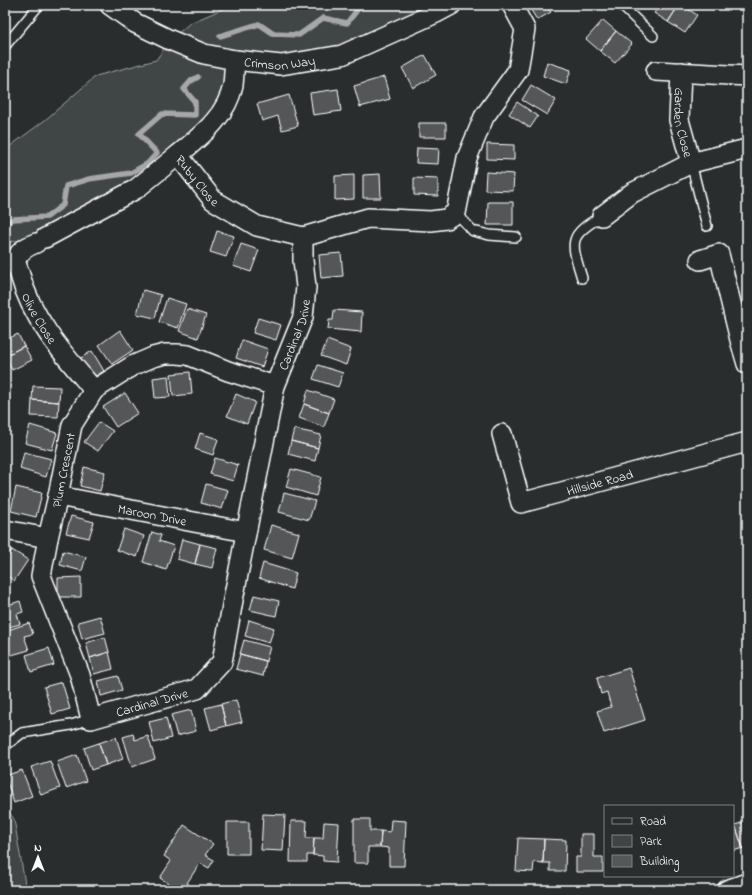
<svg xmlns="http://www.w3.org/2000/svg" width="752" height="895" viewBox="0 0 752 895" font-family="'Indie Flower',sans-serif">
<style>
.green{fill:#414445;stroke:#a0a2a2}
.lines{fill:none;stroke-linecap:round;stroke-linejoin:round}
.stream{stroke:#a6a7a7;stroke-width:5.5}
.building{fill:#555758;stroke:#fff}
.service-casing{stroke:#fff;stroke-width:12}
.minor-casing{stroke:#fff;stroke-width:22}
.service{stroke:#2a2d2e;stroke-width:9}
.minor{stroke:#2a2d2e;stroke-width:19}
.labels{text-anchor:middle;stroke-width:3.5;stroke-linejoin:round;paint-order:stroke}
.street-label{font-size:13px;fill:#fff;stroke:#2a2d2e}
</style>
<rect width="100%" height="100%" fill="#2a2d2e"/>
<filter id="ink" filterUnits="userSpaceOnUse"><feTurbulence type="fractalNoise" baseFrequency=".025" numOctaves="2"/><feDisplacementMap in="SourceGraphic" scale="8" xChannelSelector="R" yChannelSelector="G"/><feConvolveMatrix kernelMatrix="1 2 1 2 8 2 1 2 1" color-interpolation-filters="sRGB"/></filter>
<g filter="url(#ink)">
<path class="green" d="M232 5H451L342 55 235 60 228 105 142 192 90 226 5 243V150L45 120 96 76 156 60 170 40 190 23Z
M5 807 14 819 26 890H5Z"/>
<g class="lines">
<path class="stream" d="M220 36 259 24 274 34 299 35 323 18 347 23 361 5
M5 225 13 219 47 217 63 205 66 186 89 179 131 173 147 164 157 153 139 134 162 114 195 115V102L184 89 191 81 198 77"/>
</g>
<path class="building" d="M528 5H546L551 12 537 20Z
M660 5H679L668 22 654 13Z
M679 5H682L697 15 685 33 668 22Z
M603 20 616 31 600 51 586 39Z
M616 31 632 44 615 63 600 51Z
M425 55 436 75 413 88 402 68Z
M547 62 571 70 566 84 543 76Z
M384 77 390 99 360 107 354 86Z
M531 85 556 100 547 115 522 100Z
M338 89 341 111 313 115 310 93Z
M289 95 298 126 282 130 278 116 262 121 257 104Z
M517 102 538 116 530 128 509 114Z
M419 123H446V137H419Z
M487 144 514 145V160L487 159Z
M417 148 439 149 438 164 416 163Z
M486 172 514 174 513 191 485 190Z
M380 174 381 198H363V175Z
M354 175V199L335 200V176Z
M414 178 438 179V196L414 195Z
M488 202H513V225H487Z
M217 231 234 236 226 257 210 252Z
M241 244 259 250 251 272 233 266Z
M341 253 343 276 321 278 319 255Z
M143 290 161 295 155 318 137 314Z
M167 298 186 304 178 328 159 322Z
M187 309 206 315 198 338 179 331Z
M334 310 362 312 361 332 328 329 329 320H333Z
M258 318 281 325 276 340 253 333Z
M120 330 133 350 112 364 99 345Z
M18 334 24 346 5 356V340Z
M242 340 268 349 262 367 236 358Z
M327 340 351 349 346 365 321 356Z
M24 346 32 360 12 370 5 356Z
M92 351 104 371 89 380 76 361Z
M318 365 343 373 338 387 313 379Z
M190 372 192 394 173 396 171 374Z
M168 376 170 397 155 398 153 378Z
M33 386 60 387 59 402 32 400Z
M308 390 334 399 329 413 304 404Z
M125 393 138 413 116 427 103 407Z
M236 394 255 402 247 424 227 416Z
M32 400 59 402 58 417 31 416Z
M304 404 329 413 324 427 299 418Z
M99 422 113 431 98 451 84 442Z
M30 425 57 433 52 450 25 443Z
M294 429 321 435 318 448 291 441Z
M200 433 218 439 213 455 195 449Z
M291 441 318 448 315 461 288 454Z
M24 452 51 459 46 477 20 469Z
M215 458 238 465 233 481 210 474Z
M84 467 105 472 100 491 80 486Z
M291 469 321 477 316 496 286 487Z
M206 484 228 490 222 509 201 503Z
M16 487 42 493 36 517 11 511Z
M284 493 315 501 309 520 279 512Z
M71 516 94 522 89 538 66 533Z
M271 525 299 533 292 558 264 550Z
M124 529 144 536 137 557 117 550Z
M152 532 161 535 159 541 174 546 166 570 143 562Z
M182 539 200 544 195 564 177 559Z
M200 544 217 548 212 568 195 564Z
M5 545 12 550 5 560Z
M12 550 28 560 14 581 5 574V560Z
M63 551 86 557 82 571 60 565Z
M263 563 296 573 292 589 259 578Z
M81 577V597H58V578Z
M254 595 279 601 276 616 250 610Z
M20 601 23 612 17 614 20 624 5 628V606Z
M100 616 105 633 82 639 78 622Z
M249 620 274 628 269 643 245 636Z
M29 623 33 634 24 636 29 650 8 656 5 647V631Z
M105 637 109 652 90 658 86 643Z
M244 640 270 647 266 661 240 654Z
M49 648 54 665 31 672 26 655Z
M109 652 113 669 94 674 90 658Z
M240 654 266 661 263 676 236 669Z
M629 668 645 720 604 733 597 711 611 707 607 692 601 694 597 678Z
M118 676 122 690 101 696 98 681Z
M62 682 70 709 52 714 44 687Z
M236 700 242 722 226 726 221 704Z
M221 704 226 726 211 730 205 708Z
M191 710 196 731 177 736 171 715Z
M166 718 171 738 154 743 149 722Z
M133 734 135 740 148 736 155 759 132 767 123 737Z
M116 737 123 759 106 765 99 743Z
M99 743 106 765 91 770 84 748Z
M77 755 86 781 66 788 57 762Z
M50 761 60 788 41 795 31 767Z
M22 770 32 796 14 803 5 776Z
M263 814 285 815 283 851 261 850Z
M354 819H370V831H381L380 847H368V863H354Z
M391 820 406 821 404 866H389V848L380 847 381 831 390 832Z
M291 821H307L306 838H314L313 855H307V862H290Z
M747 821V846L743 848 735 825Z
M227 822H249V854H227Z
M324 822 339 823 337 862 323 861V856L313 855 314 838H323Z
M184 825 213 844 205 855 214 860 209 868 200 863 187 883 194 888 193 890H179L160 878 171 861 164 856Z
M735 825 743 848 733 851V826Z
M581 834H594V857H603V872H576V857H581Z
M518 838 544 839 543 863 534 862 533 872 516 871Z
M544 839 566 840 565 871H550V863H543Z"/>
<g class="lines">
<g class="service-casing">
<path id="service" d="M621 5 653 36
M5 46 39 5
M691 163 707 226
M456 213 473 231 489 235 516 237
M582 278C571 242 567 236 602 216
M5 746 22 733 71 725 91 719"/>
</g>
<g class="minor-casing">
<g id="minor">
<path id="s1" d="M110 5 135 23 170 40 204 54 235 60 281 65 342 55 436 13 451 5"/>
<path id="s2" d="M235 60C234 68 234 77 233 85 227 116 201 136 178 155L213 200 257 226 303 237"/>
<path d="M656 71 747 76"/>
<path id="s3" d="M681 72 679 120 691 163 747 149"/>
<path d="M602 216 632 193 691 163"/>
<path d="M45 238 136 189 178 155"/>
<path id="s4" d="M36 243C28 246 18 251 16 261 16 265 19 271 20 275 32 320 65 356 94 390"/>
<path d="M700 260 719 254 740 340 747 364"/>
<path id="s5" d="M275 386 228 371 188 355 177 354H165L153 357 132 366 94 390 72 425 58 496 48 538 41 576 80 675 91 719 197 689 222 662 233 600 275 386 303 317 306 287 303 260V237L368 218 431 221 446 219 456 213 467 158 484 117 518 70 525 29 512 5"/>
<path id="s6" d="M502 434 521 503 747 442"/>
<path id="s7" d="M58 496 246 532"/>
<path d="M5 530 48 538"/>
<path d="M727 890 747 883"/>
</g>
</g>
<use href="#service" class="service"/>
<use href="#minor" class="minor"/>
</g>
</g>
<g class="labels">
<g class="street-label">
<text dy="5" stroke="none"><textPath href="#s1" startOffset="183">Crimson Way</textPath></text>
<text dy="5" stroke="none"><textPath href="#s3" startOffset="51">Garden Close</textPath></text>
<text dy="5" stroke="none"><textPath href="#s2" startOffset="148">Ruby Close</textPath></text>
<text dy="5" stroke="none"><textPath href="#s4" startOffset="90">Olive Close</textPath></text>
<text dy="5" stroke="none"><textPath href="#s5" startOffset="1026">Cardinal Drive</textPath></text>
<text transform="translate(63 470) rotate(-79)" y="5">Plum Crescent</text>
<text dy="5" stroke="none"><textPath href="#s6" startOffset="153">Hillside Road</textPath></text>
<text dy="5" stroke="none"><textPath href="#s7" startOffset="96">Maroon Drive</textPath></text>
<text dy="5" stroke="none"><textPath href="#s5" startOffset="606">Cardinal Drive</textPath></text>
</g>
</g>
<rect width="752" height="895" fill="none" stroke="#2a2d2e" stroke-width="20"/>
<rect x="10" y="10" width="732" height="875" fill="none" stroke="#fff" stroke-width="1.5" filter="url(#ink)"/>
<rect x="604" y="805" width="130" height="72" fill="#2a2d2e" stroke="#7f8182"/>
<rect x="612" y="818" width="20" height="6" fill="#2a2d2e" stroke="#7f8182"/>
<text x="640" y="825" font-size="12" fill="#ffffff">Road</text>
<rect x="612" y="835" width="20" height="12" fill="#414445" stroke="#7f8182"/>
<text x="640" y="845" font-size="12" fill="#ffffff">Park</text>
<rect x="612" y="855" width="20" height="12" fill="#555758" stroke="#7f8182"/>
<text x="640" y="865" font-size="12" fill="#ffffff">Building</text>
<g transform="translate(38 857)" stroke="#2a2d2e" stroke-width="3" paint-order="stroke">
<path d="M0-3L7 15L0 10L-7 15Z" fill="#ffffff"/>
<text y="-6" font-size="11" font-weight="bold" text-anchor="middle" fill="#ffffff">N</text>
</g>
</svg>
